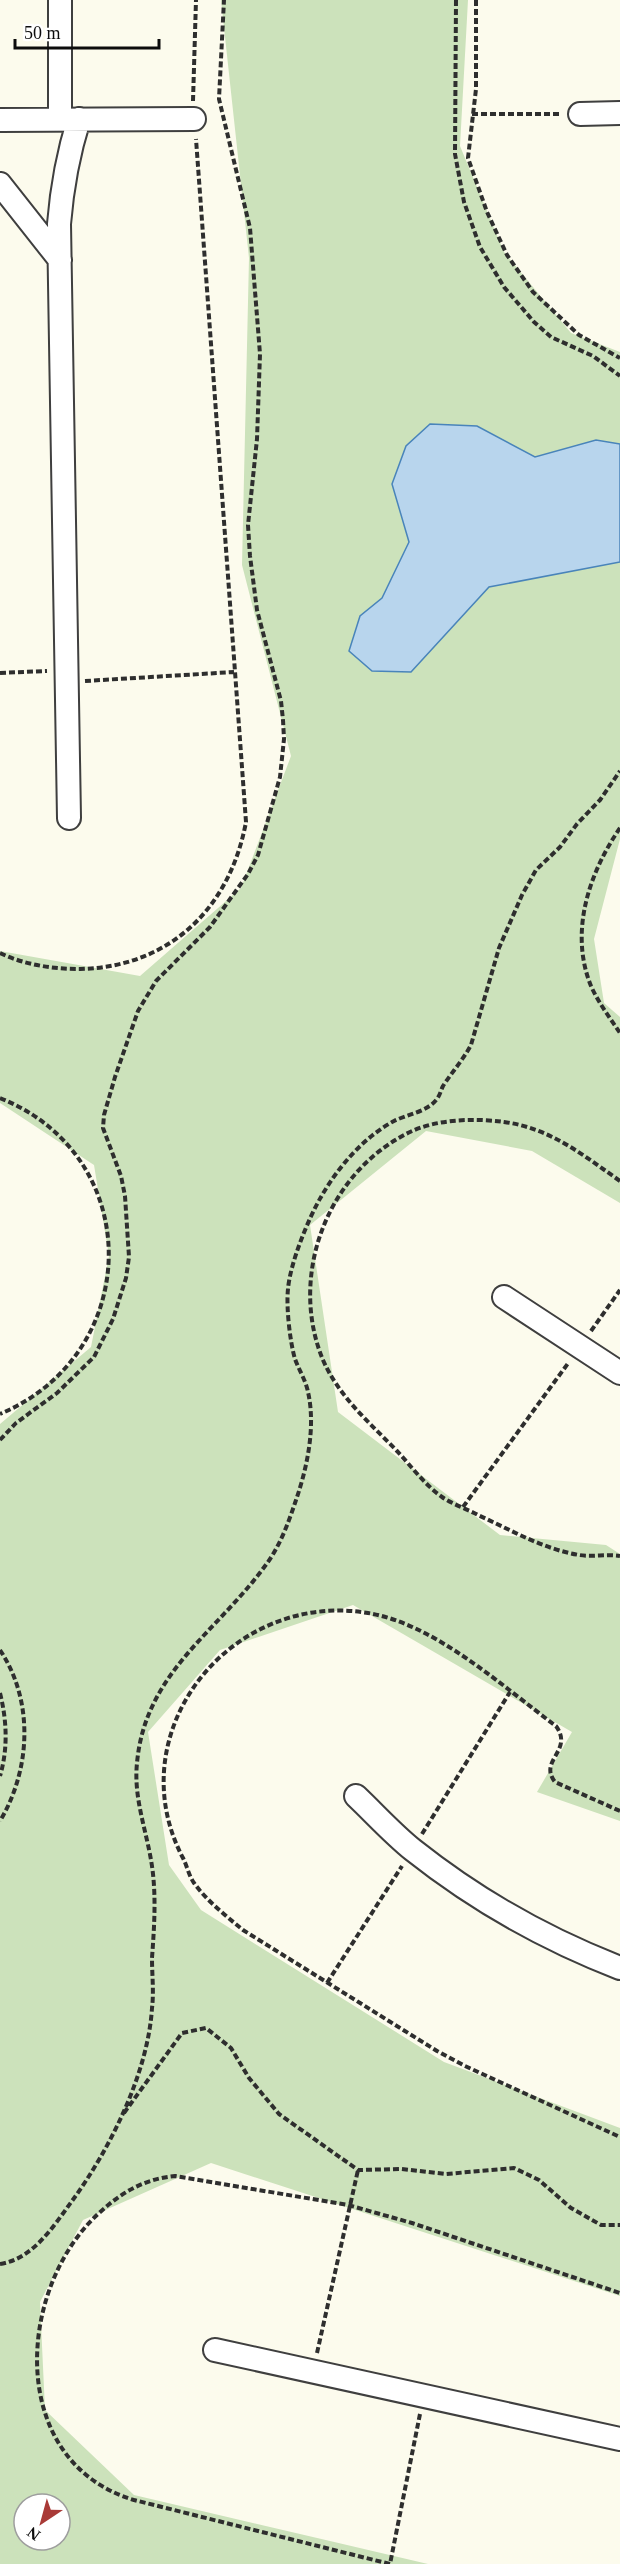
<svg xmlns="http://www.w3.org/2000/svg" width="620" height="2564" viewBox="0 0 620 2564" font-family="Georgia,serif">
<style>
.green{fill:#cce2bb;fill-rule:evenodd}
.water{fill:#b8d5ed;stroke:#4984ba;stroke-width:1.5}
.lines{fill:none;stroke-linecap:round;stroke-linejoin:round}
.minor-casing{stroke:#3f3f3f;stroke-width:26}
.path{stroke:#2e2e2e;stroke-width:4;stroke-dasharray:6 3;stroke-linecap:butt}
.minor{stroke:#fff;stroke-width:22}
</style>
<rect width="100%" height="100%" fill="#fcfbed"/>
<path class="green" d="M221 0H468L460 146 504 252 571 333 620 352V839L594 939 604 1003 620 1017V1203L532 1151 426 1131 310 1225 338 1412 500 1535 606 1545 620 1554V1821L537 1792 572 1732 353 1605 220 1650 148 1732 169 1865 201 1910 444 2062 620 2128V2296L211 2163 83 2220 40 2302 45 2410 134 2495 428 2564H0V1424L91 1347 109 1256 94 1165 0 1103V951L140 976 241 888 291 756 242 565 249 258ZM24 2504H60V2540H24Z"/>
<path class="water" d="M430 424 477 426 535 457 596 440 620 444V562L489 587 411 672 372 671 349 651 360 616 382 598 409 542 392 484 406 446Z"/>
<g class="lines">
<g class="minor-casing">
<path id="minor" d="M580 114 620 113
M60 119V0
M0 120 194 119
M0 184 60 260
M69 818 59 224C62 187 68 154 79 119
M504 1297 620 1373
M356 1796C375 1814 393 1834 413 1850 476 1900 545 1939 620 1968
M215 2350 620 2439"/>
</g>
<path class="path" d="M456 0 455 154 464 202 480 247 504 287 534 322 551 337 593 356 620 376
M476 0V89L468 158 487 212 507 255 533 292 579 335 620 358
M193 101 196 0
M472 114H561
M0 673 47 671
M85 681 234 672
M620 828C589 873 569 932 591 986 598 1002 610 1018 620 1033
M0 953C25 965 53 969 80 969 170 967 230 908 246 822L196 139
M0 1098C147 1157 143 1354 0 1414
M620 1181C583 1155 550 1128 504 1122 475 1118 437 1119 410 1132 327 1172 288 1276 323 1360 339 1397 370 1423 397 1451 411 1466 425 1485 442 1497 452 1504 467 1509 478 1515 511 1530 543 1549 579 1555 592 1557 607 1554 620 1556
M591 1331 620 1290
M0 1440 16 1423 57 1393 94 1357 113 1319 126 1278 129 1257 125 1196 121 1176 103 1128 104 1115 115 1077 138 1011 156 981 210 927 248 874 258 855 280 777 284 739 283 720 281 701 257 610 250 556 248 525 257 439 260 354 250 228 219 99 224 0
M463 1507 569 1362
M0 1650C34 1701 31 1769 0 1821
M0 1693C7 1721 8 1749 0 1776
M620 1811 555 1782C538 1760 574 1751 556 1726 502 1686 435 1624 368 1613 230 1590 117 1733 183 1858 187 1866 189 1876 194 1883 207 1901 226 1916 243 1930L437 2051 465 2066 620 2137
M422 1834 510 1692
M327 1983 402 1866
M124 2113 182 2033 206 2028 231 2048 249 2078 279 2114 358 2170 401 2169 446 2174 514 2168 539 2180 571 2208 601 2225H620
M0 2264C33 2259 53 2227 72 2201 110 2149 148 2073 152 2008 154 1992 152 1975 152 1958 154 1930 156 1902 153 1874 149 1836 133 1801 137 1763 145 1673 216 1633 265 1566 279 1548 288 1524 295 1503 307 1469 316 1427 308 1392 306 1381 299 1370 295 1359 290 1342 286 1307 288 1289 290 1264 308 1219 321 1197 338 1167 364 1137 394 1121 408 1114 427 1112 437 1099 440 1095 441 1090 443 1086 452 1072 463 1060 471 1045L499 948 522 895 536 870 560 847 577 824 600 800 620 771
M317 2353 358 2170
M420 2414 390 2564 134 2500C7 2462 15 2290 99 2213 122 2192 144 2179 175 2176L348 2205 412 2223 620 2293"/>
<use href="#minor" class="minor"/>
</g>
<g transform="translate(42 2522) rotate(216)"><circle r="28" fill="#ffffff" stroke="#9e9e9e" stroke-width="1.5"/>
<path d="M0-4.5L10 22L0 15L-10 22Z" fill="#a93a37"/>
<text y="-9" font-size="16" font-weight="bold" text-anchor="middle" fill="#0c0c0c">N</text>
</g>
<path d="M15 39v9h144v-9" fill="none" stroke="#0c0c0c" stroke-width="3"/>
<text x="24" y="39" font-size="18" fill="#0c0c0c" stroke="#ffffff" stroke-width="4.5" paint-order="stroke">50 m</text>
</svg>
